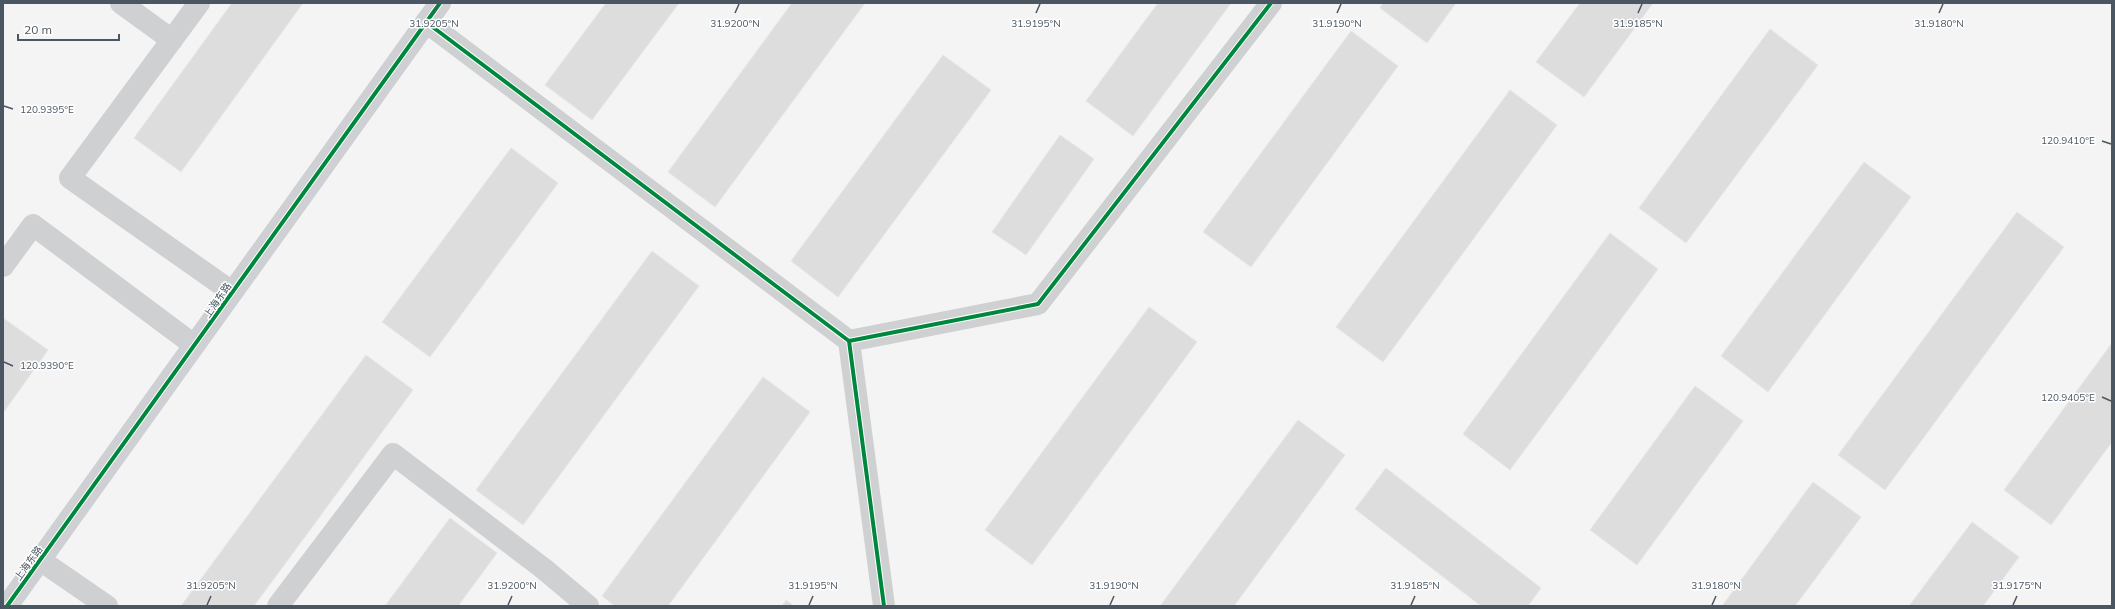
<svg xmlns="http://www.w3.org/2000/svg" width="2115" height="609" viewBox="0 0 2115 609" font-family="Mulish,'Noto Sans SC',sans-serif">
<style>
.building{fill:#ddddde;stroke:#e5e6e7}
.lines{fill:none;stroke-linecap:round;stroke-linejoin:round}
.street{stroke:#ced0d2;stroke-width:22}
.secondary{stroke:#ced0d4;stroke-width:22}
.cycleway-casing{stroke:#fff;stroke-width:6}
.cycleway{stroke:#00873e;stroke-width:4}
.ticks{fill:none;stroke:#4a5661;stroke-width:1.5}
.labels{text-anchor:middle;stroke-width:3;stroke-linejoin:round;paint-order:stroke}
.street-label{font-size:10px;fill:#4a5661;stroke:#fff}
.ticks-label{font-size:10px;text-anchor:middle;fill:#4a5661;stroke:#fff;stroke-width:3;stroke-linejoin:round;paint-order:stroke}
</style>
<rect width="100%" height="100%" fill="#f4f4f4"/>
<path class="building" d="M232 3H303L181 172 134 138Z
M606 3H679L592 120 545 85Z
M792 3H865L715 207 668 172Z
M1158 3H1231L1133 136 1086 101Z
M1383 3H1456L1427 43 1380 8Z
M1580 3H1653L1584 97 1536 62Z
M1770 29 1818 65 1686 243 1639 208Z
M1351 31 1398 66 1251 267 1203 232Z
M943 55 991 90 838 297 791 261Z
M1510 90 1557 125 1383 362 1336 327Z
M1060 135 1094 159 1026 255 992 232Z
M511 148 558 183 430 357 382 322Z
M1864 162 1911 197 1768 392 1721 356Z
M2017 212 2064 247 1885 490 1838 455Z
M1610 233 1658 269 1510 470 1463 434Z
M652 251 699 286 523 525 476 490Z
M1149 307 1197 342 1032 565 985 530Z
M3 318 48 350 3 413Z
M2112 343V442L2051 525 2004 490Z
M366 355 413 390 254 606H181Z
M763 377 810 412 668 606H615L602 596Z
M1695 386 1743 421 1637 565 1590 530Z
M1298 420 1345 455 1234 606H1160Z
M1386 468 1541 588 1528 606H1481L1355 509Z
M1813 482 1861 517 1795 606H1722Z
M450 518 497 553 458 606H385Z
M1972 522 2019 557 1983 606H1909Z
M786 600 794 606H782Z"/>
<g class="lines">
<path class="street" d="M121 3 172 40
M199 3 70 178 232 292
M426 22 849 341 884 606
M3 266 33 225 194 345
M849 341 1038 304 1271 3
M40 560 107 606
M278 606 393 454 544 569 588 606"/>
<path class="secondary" d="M7 606 440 3"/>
<g class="cycleway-casing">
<path id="cycleway" d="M426 22 849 341 884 606
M849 341 1038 304 1271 3
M7 606 440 3"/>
</g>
<use href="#cycleway" class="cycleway"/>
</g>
<path class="ticks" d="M434 13 438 4M735 13 739 4M1036 13 1040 4M1337 13 1341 4M1638 13 1642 4M1939 13 1943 4M4 106 13 109M2102 141 2111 144M4 362 13 366M2102 397 2111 401M207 605 211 596M508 605 512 596M809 605 813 596M1110 605 1114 596M1411 605 1415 596M1712 605 1716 596M2013 605 2017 596"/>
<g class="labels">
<g class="street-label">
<text transform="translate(217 300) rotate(-55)" y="4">上海东路</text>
<text transform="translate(28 563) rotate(-54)" y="4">上海东路</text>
</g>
</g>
<g class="ticks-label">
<text x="434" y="27">31.9205°N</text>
<text x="735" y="27">31.9200°N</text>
<text x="1036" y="27">31.9195°N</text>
<text x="1337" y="27">31.9190°N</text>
<text x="1638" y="27">31.9185°N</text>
<text x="1939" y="27">31.9180°N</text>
<text x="47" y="113">120.9395°E</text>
<text x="2068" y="144">120.9410°E</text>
<text x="47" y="369">120.9390°E</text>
<text x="2068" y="401">120.9405°E</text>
<text x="211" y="589">31.9205°N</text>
<text x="512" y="589">31.9200°N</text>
<text x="813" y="589">31.9195°N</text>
<text x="1114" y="589">31.9190°N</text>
<text x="1415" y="589">31.9185°N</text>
<text x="1716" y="589">31.9180°N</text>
<text x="2017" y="589">31.9175°N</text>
</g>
<rect width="2115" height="609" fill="none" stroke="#4a5661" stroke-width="8"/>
<path d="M18 34v6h101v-6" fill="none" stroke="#4a5661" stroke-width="2"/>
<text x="24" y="34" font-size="12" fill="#4a5661" stroke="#ffffff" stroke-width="3" paint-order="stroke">20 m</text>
</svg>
